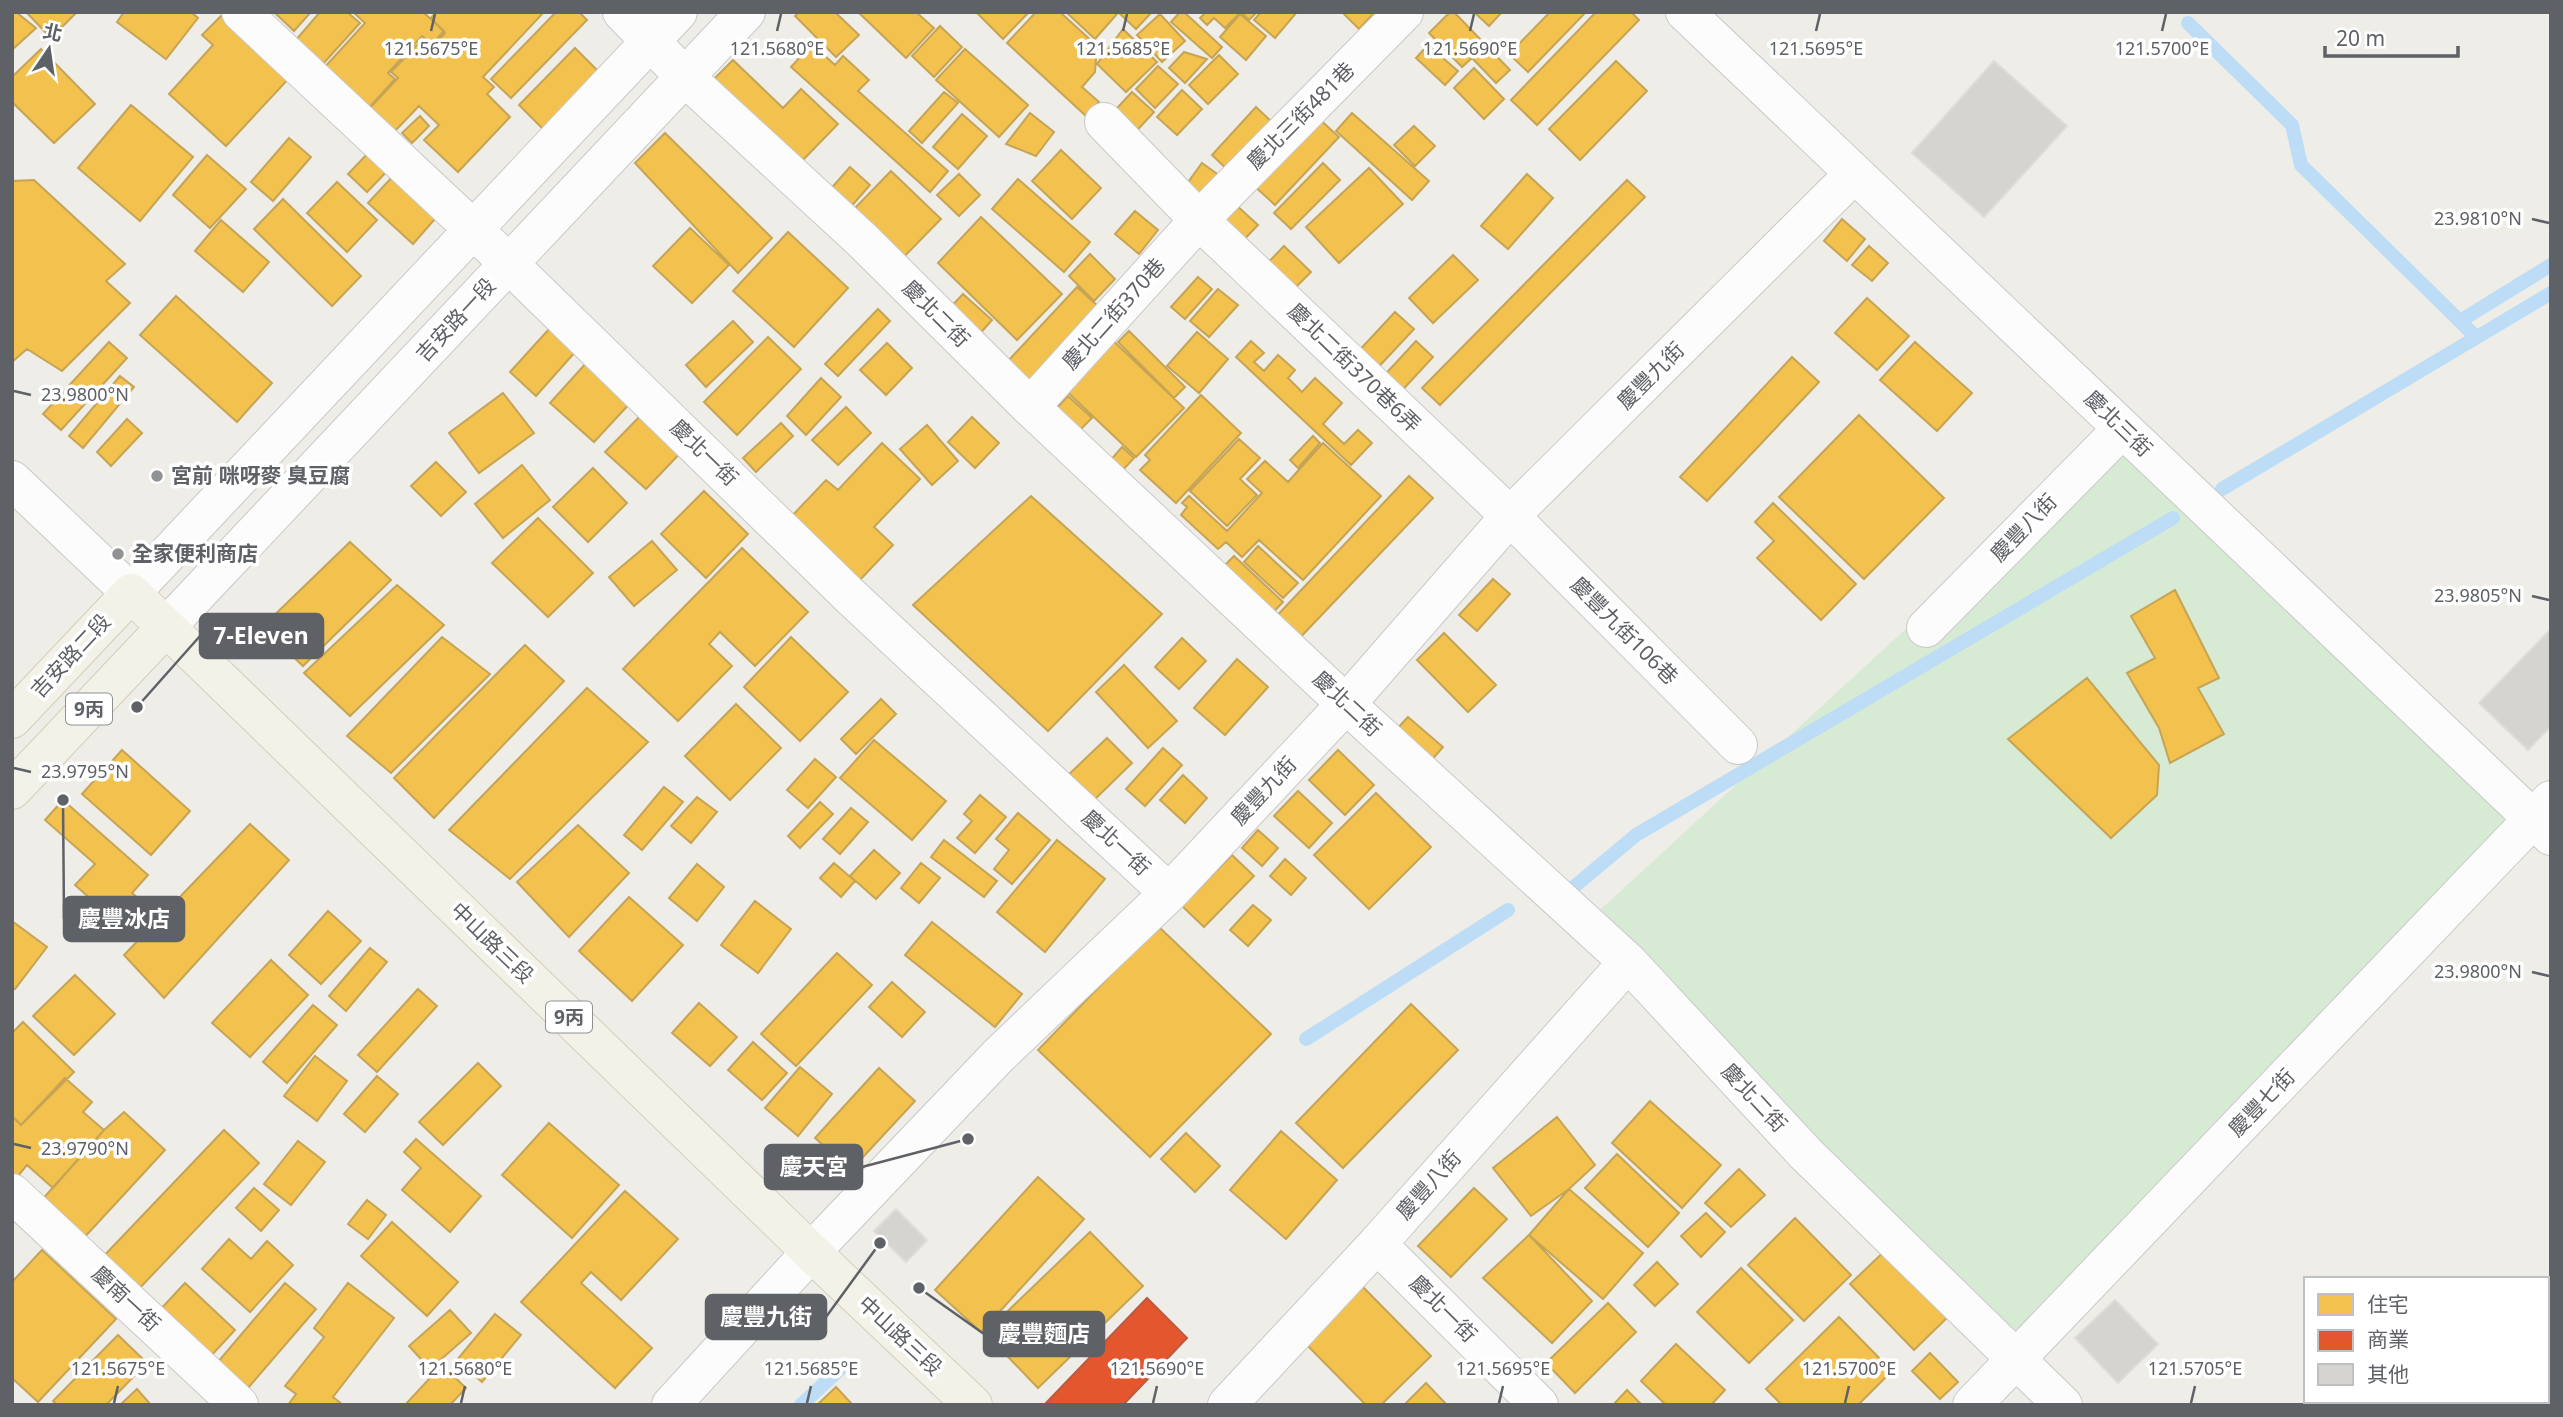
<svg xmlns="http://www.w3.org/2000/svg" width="2563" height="1417" viewBox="0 0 2563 1417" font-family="'Noto Sans','Noto Sans TC',sans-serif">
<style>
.green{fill:#d6ead4}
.homes{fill:#f2c14e;stroke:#c6a455;stroke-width:2}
.shops{fill:#e4572e;stroke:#bc5a3f;stroke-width:2}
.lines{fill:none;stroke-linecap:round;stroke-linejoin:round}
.stream{stroke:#bdddf7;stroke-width:14}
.building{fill:#d5d4d1;stroke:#dddcd8;stroke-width:2}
.minor-casing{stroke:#c9c9c9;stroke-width:40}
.major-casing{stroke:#d5ceb6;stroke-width:40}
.minor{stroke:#fcfcfc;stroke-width:38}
.major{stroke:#f3f2e9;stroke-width:38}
.ticks{fill:none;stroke:#5e6166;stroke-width:2.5}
.poi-dot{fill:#909294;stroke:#fff;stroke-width:2.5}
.labels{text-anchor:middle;stroke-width:7;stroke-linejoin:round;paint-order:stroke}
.shield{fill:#fff;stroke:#8e9094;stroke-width:2}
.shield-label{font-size:19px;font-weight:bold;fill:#5e6166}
.street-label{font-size:21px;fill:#5e6166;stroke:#fff}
.poi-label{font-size:21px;font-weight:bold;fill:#5e6166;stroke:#fff;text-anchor:start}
.ticks-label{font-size:18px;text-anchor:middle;fill:#5e6166;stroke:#fff;stroke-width:7;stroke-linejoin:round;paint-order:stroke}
.leader{fill:none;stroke:#5e6166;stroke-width:2.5}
.callout-dot{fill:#5e6166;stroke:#fff;stroke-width:2.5}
.callout{fill:#5e6166;stroke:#5e6166;stroke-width:2.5}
.callout-label{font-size:23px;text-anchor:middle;font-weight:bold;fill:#fff}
</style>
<rect width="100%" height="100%" fill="#eeede8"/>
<path class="green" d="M2110 441 2523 809 2018 1337 1586 923Z"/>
<path class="homes" d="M12 12H16L36 28 12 50Z
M26 12H77L51 38Z
M124 12H191L198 18 166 59 117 22Z
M274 12H311L294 31Z
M320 12H347L360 23 322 65 295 41Z
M353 12H423L444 31 432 44 422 36 388 73 395 79 367 110 323 69 365 23Z
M436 12H544L483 77 494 87 487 94 510 117 458 172 424 140 439 125 419 106 393 133 368 110 398 78 391 72 423 39 432 47 445 33 431 18Z
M556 12H579L587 20 511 98 491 79Z
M799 12H835L859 35 836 57 795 16Z
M858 12H916L934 28 906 58Z
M976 12H1029L1003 39Z
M1036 12H1060L1097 46 1095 72 1082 87 1099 102 1086 116 1007 43Z
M1066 12H1115L1117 14 1095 39Z
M1118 12H1152L1136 29Z
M1180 12H1184L1222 47 1212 58 1171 22Z
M1206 12H1241L1225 28 1214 18 1207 25 1200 18Z
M1241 12H1257L1249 20Z
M1261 12H1297L1275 38 1254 20Z
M1342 12H1375L1359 29Z
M1450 12H1454L1510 70 1496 83 1472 58 1462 67 1429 33Z
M1474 12H1502L1489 26Z
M1550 12H1586L1528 72 1509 54Z
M1596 12H1631L1639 20 1537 125 1511 100Z
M224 13 292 75 226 146 169 94 213 45 202 35Z
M1160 14 1185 41 1162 62 1137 35Z
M1240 14 1266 36 1246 60 1220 37Z
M940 26 962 47 934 77 912 56Z
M1123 29 1157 62 1126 92 1097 64Z
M812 44 835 65 843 56 869 80 858 91 948 171 930 192 791 67Z
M1428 45 1458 71 1445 85 1416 58Z
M575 48 602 75 546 132 519 105Z
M41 49 95 104 54 143 12 102V77Z
M965 49 1028 105 999 137 936 80Z
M1184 52 1207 59 1185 83 1169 68Z
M1219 55 1238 74 1208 104 1189 85Z
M733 60 783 108 801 89 838 124 800 163 713 80Z
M1616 61 1647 91 1580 160 1549 129Z
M1158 66 1178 84 1155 108 1136 89Z
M1474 68 1504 99 1484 119 1454 88Z
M1182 90 1202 109 1177 135 1157 117Z
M944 92 958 103 922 143 909 131Z
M1132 92 1154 112 1128 140 1106 120Z
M131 105 193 157 140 221 78 168Z
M1256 107 1275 125 1231 173 1212 155Z
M1030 113 1054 132 1036 156 1006 144Z
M1352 113 1429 181 1412 200 1336 131Z
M962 114 987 136 958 169 933 147Z
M420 116 429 126 412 143 402 133Z
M1316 116 1339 137 1275 205 1252 184Z
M1414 126 1435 146 1415 166 1394 145Z
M665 133 772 238 738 273 635 163Z
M289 138 311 157 273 201 251 182Z
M374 147 393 165 367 192 348 174Z
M1061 150 1101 188 1072 219 1032 181Z
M207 155 246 189 210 228 173 195Z
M1202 163 1227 181 1210 203 1186 185Z
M1323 163 1340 180 1291 229 1274 213Z
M850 167 870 185 848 210 828 192Z
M1369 168 1403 204 1339 263 1306 227Z
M891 171 941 219 891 270 852 211Z
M396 173 441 212 413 244 368 203Z
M959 174 980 195 959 216 937 195Z
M1527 174 1553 198 1508 249 1481 226Z
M1018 179 1090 242 1064 272 992 209Z
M34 180 125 264 106 281 130 303 62 371 27 349 12 362V181Z
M1627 180 1645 197 1440 405 1422 388Z
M337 182 377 220 347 252 307 213Z
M283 199 361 276 332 306 254 229Z
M1235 204 1258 225 1236 248 1213 226Z
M1135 211 1158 230 1139 254 1115 234Z
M981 217 1062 294 1017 340 938 263Z
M1842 219 1865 239 1847 261 1824 241Z
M221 220 269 262 243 292 195 251Z
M690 228 729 265 692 303 653 266Z
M788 232 848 288 794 347 733 291Z
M1284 246 1311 272 1286 297 1260 271Z
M1869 246 1888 263 1872 281 1852 265Z
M1090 254 1115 279 1094 301 1069 276Z
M1453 255 1478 280 1433 323 1409 298Z
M1198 277 1212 289 1185 319 1171 307Z
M1077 287 1099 307 1030 381 1008 361Z
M1218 289 1238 305 1209 337 1190 321Z
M963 294 992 320 977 337 948 310Z
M176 296 272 383 237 422 140 335Z
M1867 298 1909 336 1877 370 1835 333Z
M878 309 890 321 838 376 825 364Z
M1395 312 1414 329 1372 374 1354 356Z
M733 321 753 342 706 387 686 365Z
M550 328 576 351 536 396 510 372Z
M1129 331 1185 387 1174 398 1118 342Z
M1197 332 1228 359 1199 393 1167 366Z
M1108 336 1184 408 1136 457 1061 386Z
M768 337 801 369 737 435 704 402Z
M1251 341 1264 353 1254 362 1264 371 1278 355 1295 370 1288 378 1302 392 1315 378 1342 403 1323 424 1344 444 1358 430 1372 443 1351 465 1236 357Z
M1416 341 1433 357 1396 397 1379 381Z
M109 342 127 358 61 430 43 414Z
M1915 342 1972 393 1937 431 1880 380Z
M887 343 912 368 886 395 860 370Z
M1792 357 1819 382 1707 501 1680 477Z
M588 361 633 400 594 442 550 403Z
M120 376 134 387 83 448 69 436Z
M821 378 841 397 806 435 787 416Z
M503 393 534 433 479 473 449 433Z
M1201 395 1241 433 1176 503 1140 470 1150 460 1145 455Z
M1068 396 1092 418 1079 431 1055 410Z
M846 407 871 433 838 465 812 440Z
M646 410 686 447 646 489 605 452Z
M1859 415 1944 498 1864 579 1779 497Z
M972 417 999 443 975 468 948 442Z
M127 419 142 433 111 466 97 452Z
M781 423 793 436 756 472 743 458Z
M927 425 958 461 932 485 900 449Z
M1313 436 1320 443 1298 468 1290 460Z
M1239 439 1260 458 1240 479 1257 495 1227 526 1190 491Z
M882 443 920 479 874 527 893 545 858 582 790 518 826 480 838 490Z
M1323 443 1381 496 1303 580 1259 540 1242 557 1226 542 1218 549 1181 515 1187 507 1182 503 1189 496 1227 531 1262 493 1247 479 1265 461 1288 482Z
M1122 447 1134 458 1121 472 1109 462Z
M436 462 466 492 441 516 411 486Z
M522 465 550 500 503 538 475 504Z
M593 468 627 503 588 542 553 507Z
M1409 476 1433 498 1294 644 1271 622Z
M704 491 748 534 706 578 661 534Z
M1031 496 1162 614 1048 731 913 605Z
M1773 503 1856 584 1821 620 1757 558 1774 541 1755 522Z
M538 518 593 573 548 617 492 563Z
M652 541 677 570 634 606 609 577Z
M350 542 391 580 303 666 262 627Z
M1258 546 1298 583 1283 598 1244 562Z
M742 548 808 612 755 666 720 632 709 644 732 666 678 721 623 669Z
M1234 556 1283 602 1265 621 1215 575Z
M1493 579 1510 594 1477 631 1459 615Z
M397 585 444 625 350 716 304 673Z
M2175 590 2219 678 2198 688 2224 734 2170 763 2159 728 2127 673 2155 658 2131 616Z
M1444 633 1496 685 1468 712 1417 660Z
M442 637 490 674 391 773 347 736Z
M791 637 848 692 800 741 744 687Z
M1182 638 1206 661 1179 689 1155 667Z
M525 645 564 681 434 818 394 778Z
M1237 659 1268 687 1225 735 1194 708Z
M1124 665 1177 721 1148 748 1096 692Z
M2087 678 2159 765 2157 795 2111 838 2008 739Z
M587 688 648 742 510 879 449 830Z
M881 699 896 714 856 754 841 739Z
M736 704 781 748 730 800 685 756Z
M1408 717 1443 747 1429 763 1394 732Z
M1107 738 1132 763 1090 804 1065 778Z
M874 740 946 801 912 840 840 778Z
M1163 748 1182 765 1145 806 1126 789Z
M122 750 190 811 151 855 82 794Z
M1338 750 1374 785 1345 815 1309 780Z
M815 759 836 777 808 808 787 790Z
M1183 775 1207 798 1185 823 1160 800Z
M664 787 683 802 642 850 624 835Z
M1298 791 1332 823 1309 848 1274 816Z
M1376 793 1431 847 1369 909 1314 855Z
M980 795 1006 817 975 853 957 838 972 821 964 814Z
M697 797 717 812 691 843 671 826Z
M63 800 148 875 132 893 153 911 131 935 75 885 95 864 45 820Z
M820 802 833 814 800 848 788 836Z
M851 808 868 822 840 854 823 839Z
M1018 813 1050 840 1012 884 994 869 1009 850 996 839Z
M250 824 289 860 164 998 124 955Z
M578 825 629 873 569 937 517 882Z
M1258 830 1278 848 1262 866 1242 848Z
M944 840 997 881 984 897 931 857Z
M1057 840 1105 879 1045 952 997 912Z
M874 850 900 873 876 899 850 876Z
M1232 855 1254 876 1204 927 1182 906Z
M1285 859 1306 878 1291 895 1270 876Z
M834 863 855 881 841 897 820 878Z
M921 863 940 878 919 903 901 888Z
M697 864 724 887 697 921 669 898Z
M629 897 683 945 632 1001 579 951Z
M755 901 791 929 758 973 721 945Z
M1253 905 1271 920 1248 946 1230 930Z
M328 911 361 941 321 984 289 955Z
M12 921 47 947 15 989 12 988Z
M932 922 1022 994 995 1027 905 955Z
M1158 926 1271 1034 1150 1157 1038 1050Z
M370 948 387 962 346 1011 329 996Z
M837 953 872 985 796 1066 761 1034Z
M271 960 308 995 250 1057 212 1023Z
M75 975 115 1014 74 1055 33 1016Z
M892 982 925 1012 902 1037 869 1007Z
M418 989 437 1006 377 1072 358 1055Z
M699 1003 737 1037 710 1066 672 1033Z
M1411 1004 1458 1050 1343 1168 1296 1123Z
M313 1005 337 1025 287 1083 263 1062Z
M23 1022 74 1072 21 1125 12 1116V1033Z
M753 1042 787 1073 762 1100 728 1070Z
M315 1056 347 1081 317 1121 284 1096Z
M478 1063 501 1086 443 1145 419 1122Z
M800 1067 832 1094 798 1136 765 1108Z
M879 1068 915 1101 851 1170 815 1138Z
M377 1076 398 1094 365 1132 344 1114Z
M65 1078 92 1102 83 1112 104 1130 53 1188 27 1165 17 1177 12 1173V1116L21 1125Z
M1650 1101 1721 1165 1682 1208 1612 1143Z
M124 1112 165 1150 81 1241 40 1202 104 1130Z
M1557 1117 1595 1165 1569 1189 1531 1216 1493 1168Z
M549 1123 619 1185 572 1238 502 1175Z
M224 1130 259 1163 134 1294 99 1261Z
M1281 1131 1337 1180 1286 1239 1230 1190Z
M1186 1133 1220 1166 1195 1192 1161 1159Z
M416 1139 481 1196 450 1232 402 1190 421 1168 404 1152Z
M298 1141 325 1162 291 1205 264 1184Z
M1617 1154 1679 1213 1648 1247 1585 1188Z
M1739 1169 1765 1195 1731 1227 1705 1203Z
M1038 1177 1084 1219 981 1332 935 1290Z
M254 1188 279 1210 261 1231 236 1208Z
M1474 1188 1507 1219 1451 1277 1418 1246Z
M1569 1189 1643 1253 1603 1299 1529 1235Z
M625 1191 678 1239 621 1300 591 1272 581 1283 652 1348 615 1388 521 1302Z
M367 1200 386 1215 368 1239 348 1224Z
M1706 1213 1725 1232 1701 1257 1681 1236Z
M1795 1218 1851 1275 1804 1321 1748 1265Z
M392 1222 458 1282 427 1316 361 1256Z
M1090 1232 1143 1286 1038 1388 985 1333Z
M1529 1235 1592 1301 1552 1343 1483 1278Z
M229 1239 251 1259 267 1241 293 1265 250 1312 202 1269Z
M1890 1246 1954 1311 1914 1350 1850 1284Z
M42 1250 116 1319 38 1402 12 1378V1282Z
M1657 1262 1678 1284 1655 1306 1634 1285Z
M1741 1268 1793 1320 1749 1363 1697 1312Z
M185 1283 235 1330 208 1359 158 1312Z
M285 1283 316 1309 242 1395 212 1369Z
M348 1283 394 1318 333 1397 343 1405H288L296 1394 285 1386 324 1337 314 1328Z
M1360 1284 1431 1356 1381 1405H1366L1302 1340Z
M1608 1303 1636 1332 1575 1393 1546 1363Z
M450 1310 471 1333 430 1369 409 1346Z
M495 1314 521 1335 482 1382 457 1360Z
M1839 1317 1892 1371 1858 1405H1782L1766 1389Z
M118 1335 147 1363 106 1405H57L53 1401Z
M1676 1344 1725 1390 1711 1405H1666L1641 1381Z
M1930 1353 1958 1382 1940 1399 1912 1371Z
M442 1365 466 1388 450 1405H405Z
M1426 1383 1447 1405H1404Z
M836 1387 851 1403 849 1405H817Z
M137 1389 151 1405H120Z
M1627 1390 1642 1405H1613Z"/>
<path class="shops" d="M1147 1298 1187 1338 1123 1405H1044Z"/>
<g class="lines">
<path class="stream" d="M2188 23 2292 125 2301 165 2476 337
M2460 321 2551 265
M2222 489 2551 293
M1575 886 1636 835 2173 518
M1306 1039 1508 910
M801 1405 839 1370"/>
</g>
<path class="building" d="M1994 61 2067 126 1984 217 1912 153Z
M2551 629V726L2528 750 2479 703Z
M896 1209 927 1240 906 1262 874 1231Z
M2115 1300 2158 1344 2118 1383 2075 1338Z"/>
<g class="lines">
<g class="minor-casing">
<path id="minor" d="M241 12 474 230 850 596 1169 893
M622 12 685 77 862 240 1030 407 1346 704 1628 962 1805 1153 2063 1405
M1685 12 2551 836
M1104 122 1199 220 1510 516 1738 745
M1030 407 1199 220 1404 12
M12 480 131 593 678 12
M166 627 746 12
M1926 628 2122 429
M12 1193 239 1405
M1377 1244 1539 1405
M671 1405 811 1252 998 1056 1169 893 1346 704 1510 516 1854 174
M1227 1405 1377 1244 1628 962
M1972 1405 2551 800"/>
</g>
<g class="major-casing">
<path id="major" d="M12 719 131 593 811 1252 973 1405
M12 790 166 627"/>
</g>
<use href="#minor" class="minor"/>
<use href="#major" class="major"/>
</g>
<path class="ticks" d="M431 31 435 14M777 31 781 14M1123 31 1127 14M1470 31 1474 14M1816 31 1820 14M2162 31 2166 14M2532 219 2549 223M14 391 31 395M2532 596 2549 600M14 768 31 772M2532 972 2549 976M14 1144 31 1148M114 1403 118 1386M461 1403 465 1386M807 1403 811 1386M1153 1403 1157 1386M1499 1403 1503 1386M1845 1403 1849 1386M2191 1403 2195 1386"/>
<g class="poi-dot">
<circle cx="157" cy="476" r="7"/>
<circle cx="118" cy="554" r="7"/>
</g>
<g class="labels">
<g class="shield">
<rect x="66" y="693.5" width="46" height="31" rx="5"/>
<rect x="546" y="1001.5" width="46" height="31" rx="5"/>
</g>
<g class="shield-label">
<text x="89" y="716">9丙</text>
<text x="569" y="1024">9丙</text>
</g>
<g class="street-label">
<text transform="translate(1301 116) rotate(-45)" y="7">慶北三街481巷</text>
<text transform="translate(936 314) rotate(45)" y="7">慶北二街</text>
<text transform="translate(1114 314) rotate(-48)" y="7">慶北二街370巷</text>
<text transform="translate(456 320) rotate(-47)" y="7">吉安路一段</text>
<text transform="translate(1354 368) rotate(44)" y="7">慶北二街370巷6弄</text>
<text transform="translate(1651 376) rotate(-45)" y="7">慶豐九街</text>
<text transform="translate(2118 424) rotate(44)" y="7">慶北三街</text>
<text transform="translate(704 453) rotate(44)" y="7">慶北一街</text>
<text transform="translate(2024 528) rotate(-46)" y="7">慶豐八街</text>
<text transform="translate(1624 631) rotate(45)" y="7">慶豐九街106巷</text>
<text transform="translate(71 656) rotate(-47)" y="7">吉安路二段</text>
<text transform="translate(1347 704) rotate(43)" y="7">慶北二街</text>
<text transform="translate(1264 791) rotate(-47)" y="7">慶豐九街</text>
<text transform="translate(1116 843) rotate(43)" y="7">慶北一街</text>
<text transform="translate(492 943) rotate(44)" y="7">中山路三段</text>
<text transform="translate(1754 1098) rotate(47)" y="7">慶北二街</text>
<text transform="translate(2262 1103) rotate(-46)" y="7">慶豐七街</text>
<text transform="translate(1429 1185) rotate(-48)" y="7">慶豐八街</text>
<text transform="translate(126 1299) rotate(43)" y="7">慶南一街</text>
<text transform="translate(1443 1309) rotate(45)" y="7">慶北一街</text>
<text transform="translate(900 1336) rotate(43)" y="7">中山路三段</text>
</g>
<g class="poi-label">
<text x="171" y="483">宮前 咪呀麥 臭豆腐</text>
<text x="132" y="561">全家便利商店</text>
</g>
</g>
<g class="ticks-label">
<text x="431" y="55">121.5675°E</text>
<text x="777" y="55">121.5680°E</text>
<text x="1123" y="55">121.5685°E</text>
<text x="1470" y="55">121.5690°E</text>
<text x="1816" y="55">121.5695°E</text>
<text x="2162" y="55">121.5700°E</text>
<text x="2478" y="225">23.9810°N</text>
<text x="85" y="401">23.9800°N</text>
<text x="2478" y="602">23.9805°N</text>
<text x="85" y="778">23.9795°N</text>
<text x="2478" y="978">23.9800°N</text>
<text x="85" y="1155">23.9790°N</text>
<text x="118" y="1375">121.5675°E</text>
<text x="465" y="1375">121.5680°E</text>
<text x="811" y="1375">121.5685°E</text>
<text x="1157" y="1375">121.5690°E</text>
<text x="1503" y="1375">121.5695°E</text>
<text x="1849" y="1375">121.5700°E</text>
<text x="2195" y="1375">121.5705°E</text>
</g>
<path class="leader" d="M137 707L200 636M63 800L64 919M968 1139L862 1167M880 1243L826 1317M919 1288L984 1334"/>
<g class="callout-dot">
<circle cx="137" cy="707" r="7"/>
<circle cx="63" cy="800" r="7"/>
<circle cx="968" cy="1139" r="7"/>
<circle cx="880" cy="1243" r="7"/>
<circle cx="919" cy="1288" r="7"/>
</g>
<g class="callout">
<rect x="200" y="614" width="123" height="44" rx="7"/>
<rect x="64" y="897" width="120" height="44" rx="7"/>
<rect x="765" y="1145" width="97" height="44" rx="7"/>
<rect x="706" y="1295" width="120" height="44" rx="7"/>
<rect x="984" y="1312" width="120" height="44" rx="7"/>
</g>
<g class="callout-label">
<text x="261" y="644">7-Eleven</text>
<text x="124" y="927">慶豐冰店</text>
<text x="814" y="1175">慶天宮</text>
<text x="766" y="1325">慶豐九街</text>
<text x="1044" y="1342">慶豐麵店</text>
</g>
<rect width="2563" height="1417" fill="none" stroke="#5e6166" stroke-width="28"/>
<rect x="2304" y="1277" width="245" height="126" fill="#ffffff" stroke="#bfc0c2" stroke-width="2"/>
<rect x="2318" y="1294" width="35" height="21" fill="#f2c14e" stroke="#bfc0c2" stroke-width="2"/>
<text x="2367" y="1312" font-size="21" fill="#5e6166">住宅</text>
<rect x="2318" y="1330" width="35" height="21" fill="#e4572e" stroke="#bfc0c2" stroke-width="2"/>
<text x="2367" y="1347" font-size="21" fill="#5e6166">商業</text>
<rect x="2318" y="1364" width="35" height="21" fill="#d5d4d1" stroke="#bfc0c2" stroke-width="2"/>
<text x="2367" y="1382" font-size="21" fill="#5e6166">其他</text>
<g transform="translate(49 49) rotate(13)" stroke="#ffffff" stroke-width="5" paint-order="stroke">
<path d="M0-5L12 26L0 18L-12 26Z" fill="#5e6166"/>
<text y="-10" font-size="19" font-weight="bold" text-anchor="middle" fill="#5e6166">北</text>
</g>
<path d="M2325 46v10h133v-10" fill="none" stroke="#5e6166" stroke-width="3.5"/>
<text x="2336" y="46" font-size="21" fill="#5e6166" stroke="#ffffff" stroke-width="5" paint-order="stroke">20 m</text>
</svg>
